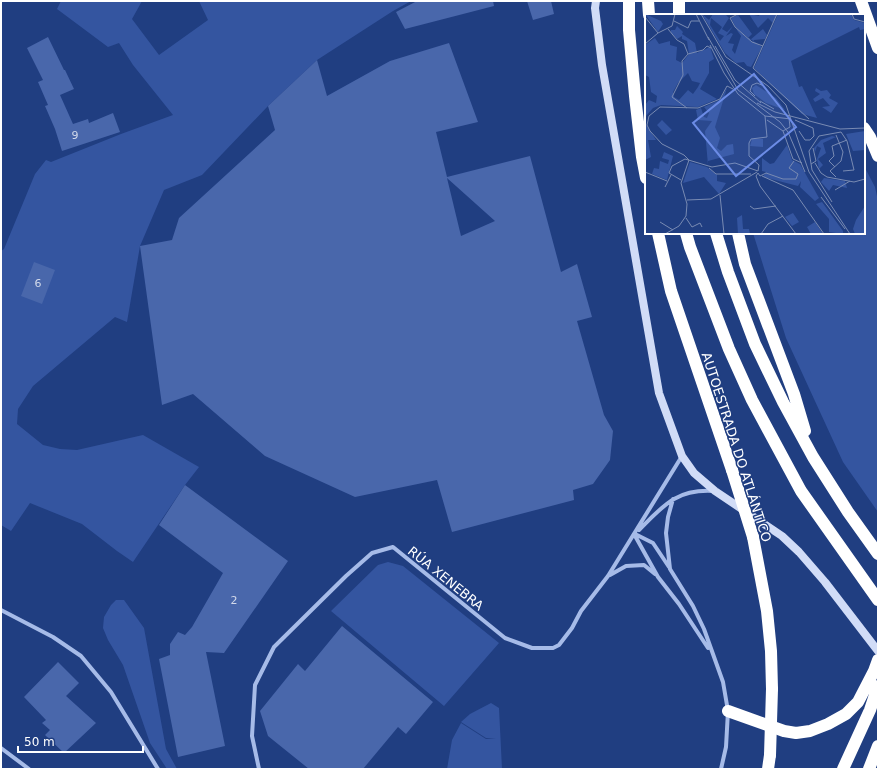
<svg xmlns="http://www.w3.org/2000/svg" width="879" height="770" viewBox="0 0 879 770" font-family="'DejaVu Sans',sans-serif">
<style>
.green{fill:#3455a0}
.building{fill:#4967ab;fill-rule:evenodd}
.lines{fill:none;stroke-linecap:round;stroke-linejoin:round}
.street{stroke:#a6bbe8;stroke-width:4}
.secondary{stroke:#d1dcf7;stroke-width:8}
.highway{stroke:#fff;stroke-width:12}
.highway-bridge{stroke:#fff;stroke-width:12}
.labels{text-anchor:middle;stroke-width:3;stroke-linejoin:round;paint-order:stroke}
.number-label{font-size:11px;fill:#d2d9ea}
.street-label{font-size:13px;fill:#fff;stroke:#203e81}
.inset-road{fill:none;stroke:#798bb3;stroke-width:1}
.view{fill:#6c8ce6;fill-opacity:0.15;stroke:#6c8ce6;stroke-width:2}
.inset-edge{fill:none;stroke:#fff;stroke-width:2}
</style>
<rect width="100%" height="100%" fill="#203e81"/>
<path class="green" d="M61 1H142L132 19 159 55 208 20 199 1H411L393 11 317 60 268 106 202 175 164 190 140 246 127 322 115 317 33 386 18 409 17 424 43 445 60 449 77 450 143 435 199 467 185 485 133 562 117 551 82 524 30 503 11 531 1 525V251L4 249 35 174 46 160 51 162 121 134 173 115 133 65 119 43 108 47 57 9Z
M864 166 875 187 878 201V512L843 462 786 338 753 233H864Z
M388 562 403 566 499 643 444 706 331 611 378 565Z
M116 600H124L144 628 166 749 177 769H167L150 743 123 665 108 640 103 628 104 617 111 605Z
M491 703 499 708 502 769H447L452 740 461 723 486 739H496L486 738 461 722 470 714Z"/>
<path class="building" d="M417 1H493L494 6 405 29 396 12Z
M527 1H551L554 14 533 20Z
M48 37 64 70H65L74 89 60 95 73 124 88 119 89 123 113 113 120 132 62 151 55 129 45 106 48 105 38 82 43 80 27 48Z
M449 43 478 122 436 132 447 177 530 156 561 272 577 264 592 317 577 321 604 415 613 431 610 460 593 484 573 490 574 500 452 532 437 480 355 497 265 456 193 394 162 405 140 246 172 240 179 218 275 130 268 106 317 60 327 96 390 61ZM447 178 495 221 461 236Z
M34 262 55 270 42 304 21 296Z
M185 485 288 561 224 653 206 652 225 746 178 757 159 659 170 655V644L178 632 185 635 192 627 223 573 159 525Z
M342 626 433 702 406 734 398 727 363 769H309L268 736 260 711 298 664 305 671Z
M58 662 79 683 66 696 96 723 64 753 45 735 50 730 42 723 46 720 24 697Z"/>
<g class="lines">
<path class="street" d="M673 499 668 517 666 533 670 569 693 606 704 629 723 682 728 711 726 747 721 769
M639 530C663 506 676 489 713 491
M634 534 658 577 679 604 708 648
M635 534 653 543 669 567
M610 575 626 566 644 565 655 574
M1 610 53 637 81 656 111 692 158 769
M1 748 29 769
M259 769 252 736 255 685 274 647 346 576 372 553 393 547 505 638 532 648H553L559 645 572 628 581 611 608 576 682 456"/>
<path class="secondary" d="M596 1 595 8 602 65 659 393 682 456 694 473 715 491 782 536 799 552 825 582 878 651"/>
<path class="highway" d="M629 1V30L635 96 642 157 646 178
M648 1 649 15
M679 1V15
M861 1 878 48
M864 128 870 137 878 156
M658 233 671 291 732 470
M686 233 690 247 729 349 752 400 801 491 878 600
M716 233 728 272 755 344 783 402 813 457 848 512 878 554
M738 233 745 264 794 394 805 431
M753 537 767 611 771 651 772 689
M728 711 784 731 796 733 810 731 828 724 846 714 858 702 874 671 878 660
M768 769 770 755
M843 769 870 710 878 686
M869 769 878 746"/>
<path class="highway-bridge" d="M732 470 753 537
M770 755 772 689"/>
</g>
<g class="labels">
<g class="number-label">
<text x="75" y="139">9</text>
<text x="38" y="287">6</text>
<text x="234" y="604">2</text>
</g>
<g class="street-label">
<text transform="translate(737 447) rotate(72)" y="5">AUTOESTRADA DO ATLÁNTICO</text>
<text transform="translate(446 578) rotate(39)" y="5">RÚA XENEBRA</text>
</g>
</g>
<g transform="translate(645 14)">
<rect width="220" height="220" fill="#203e81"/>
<path d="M0 0 16 7 18 10 13 18ZM57 0 64 6 68 0H80L84 4 77 15 82 18 88 12 81 22 86 19 88 20 83 29 89 30 87 36 90 40 96 22 91 15 117 33 106 53 102 52 99 48 91 49 80 39ZM66 4 77 13 73 19 79 22 75 27 65 11ZM104 0 114 2 115 0H132L128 9 123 4 113 14ZM133 0H206L209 6 220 9V15L215 16 214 13 146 47 154 73 157 72 172 104 157 100 109 54ZM93 1 107 20 103 24 91 14 86 4ZM32 12 38 18 37 20 50 29 52 39 65 33 69 45 64 48V59L55 75 72 85 53 93 16 91 8 94 1 102 0 91 4 86 11 89 12 82 6 78 4 63 0 61V31L10 24 14 30 25 27V31L32 33 31 46 37 49 44 40 42 27 37 25V22L32 25 26 19V16H30ZM43 59 47 67 55 69 53 73 48 80 43 76 34 86 29 83 28 78 33 69ZM118 15 122 21 120 25 109 26 108 28 105 26ZM111 71 131 84 140 96 121 89 109 80 107 74ZM82 74 70 113 75 124 72 134 76 137 82 131 88 130 89 140 63 147V151L60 117 67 107 53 106 51 96 56 94 59 103 62 104 64 99 59 93 75 86ZM171 74 176 77 182 76 186 81 184 84 193 89 186 99 177 93 185 92 178 84 170 88 168 85 175 80 170 77ZM17 106 27 116 21 121 12 111ZM0 109 11 126H3L6 143 0 146V178ZM220 117V136L208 137 201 120ZM187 122 191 123 178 129 181 139 173 145 178 151 174 155 172 145 176 134 172 132 170 138 169 134 176 126ZM107 125H118V133L105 132ZM142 131 147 146 155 150 174 184 170 187 155 173 156 167 153 172 118 163 121 158 117 157V144L125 150 129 149ZM19 138 28 142 22 166 7 160 9 154 14 155 15 147 23 150 24 146 17 144ZM45 148 62 153 72 161V167L81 169 74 180 59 163 38 169ZM179 164 200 167 202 174 188 171 184 177 176 168ZM177 188 198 217V220L184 218V205L171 190ZM220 192V220H210L208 215 211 206ZM148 199 154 208 147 212 140 203ZM97 201 98 215H104L105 220H93L92 204ZM170 208 178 220H166L162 213Z" fill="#3455a0" fill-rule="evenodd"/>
<path class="inset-road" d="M51 0 64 26M56 0 81 43 123 72 141 91 164 158 205 220M93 0 85 4 90 13 107 28 118 32M132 0 108 54 164 105M207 0 209 5 220 8M0 3 13 19M29 7 43 14 46 7H54M23 15 32 26 39 30 43 40M63 23 93 76 135 108 143 118 160 158M0 30 13 19 27 12 30 0M65 31 79 59 93 80 120 102 146 105M70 32 90 66 116 89M110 82 105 77 107 71 112 69 119 72M115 87 129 95M112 89 130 98 195 115 220 114M42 94 27 83 38 61 37 47 43 40 58 36 62 32 66 34M122 106 138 117 148 145 157 149M150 106 168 114 169 122 165 126H160L154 117M138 117 145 113 144 104M196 118 202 127 209 156 198 157M170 149 176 159 182 163 209 168 220 165M166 150 171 147 168 134M190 153 184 147 189 142 187 132 202 126M64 154 71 160H106M113 157 114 151 104 142V129L106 125 122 123 120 102M0 158 22 167M113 159 111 162 115 172 151 220M113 159 115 162 121 159 138 165H151L153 160 144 154 149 147M117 162 148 176 179 220M191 163 185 157 196 147 198 138 191 121M36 166 24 159 27 152 40 145 67 153 90 149 113 157M20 173 26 161M0 175V157M190 176 205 167M75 181 79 220M176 183 200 215M42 186 66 185 112 158M187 188 167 156 164 137 174 122 196 118M105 192 109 195 131 192M41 204 47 213 55 209 57 213M15 208 28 216M20 220 34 212 41 202 42 190 36 169 44 146 39 141 17 130 5 117 2 111 4 102 15 93 53 94 75 85 82 72 88 75M116 220 123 210 138 202"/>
<path class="view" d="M109 60 151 113 91 162 48 109Z"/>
<rect width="220" height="220" class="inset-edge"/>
</g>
<rect width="879" height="770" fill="none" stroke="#ffffff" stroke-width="4"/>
<path d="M18 746v6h125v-6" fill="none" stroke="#ffffff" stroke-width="2"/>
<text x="24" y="746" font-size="12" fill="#ffffff" stroke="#203e81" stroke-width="3" paint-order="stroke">50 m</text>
</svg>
